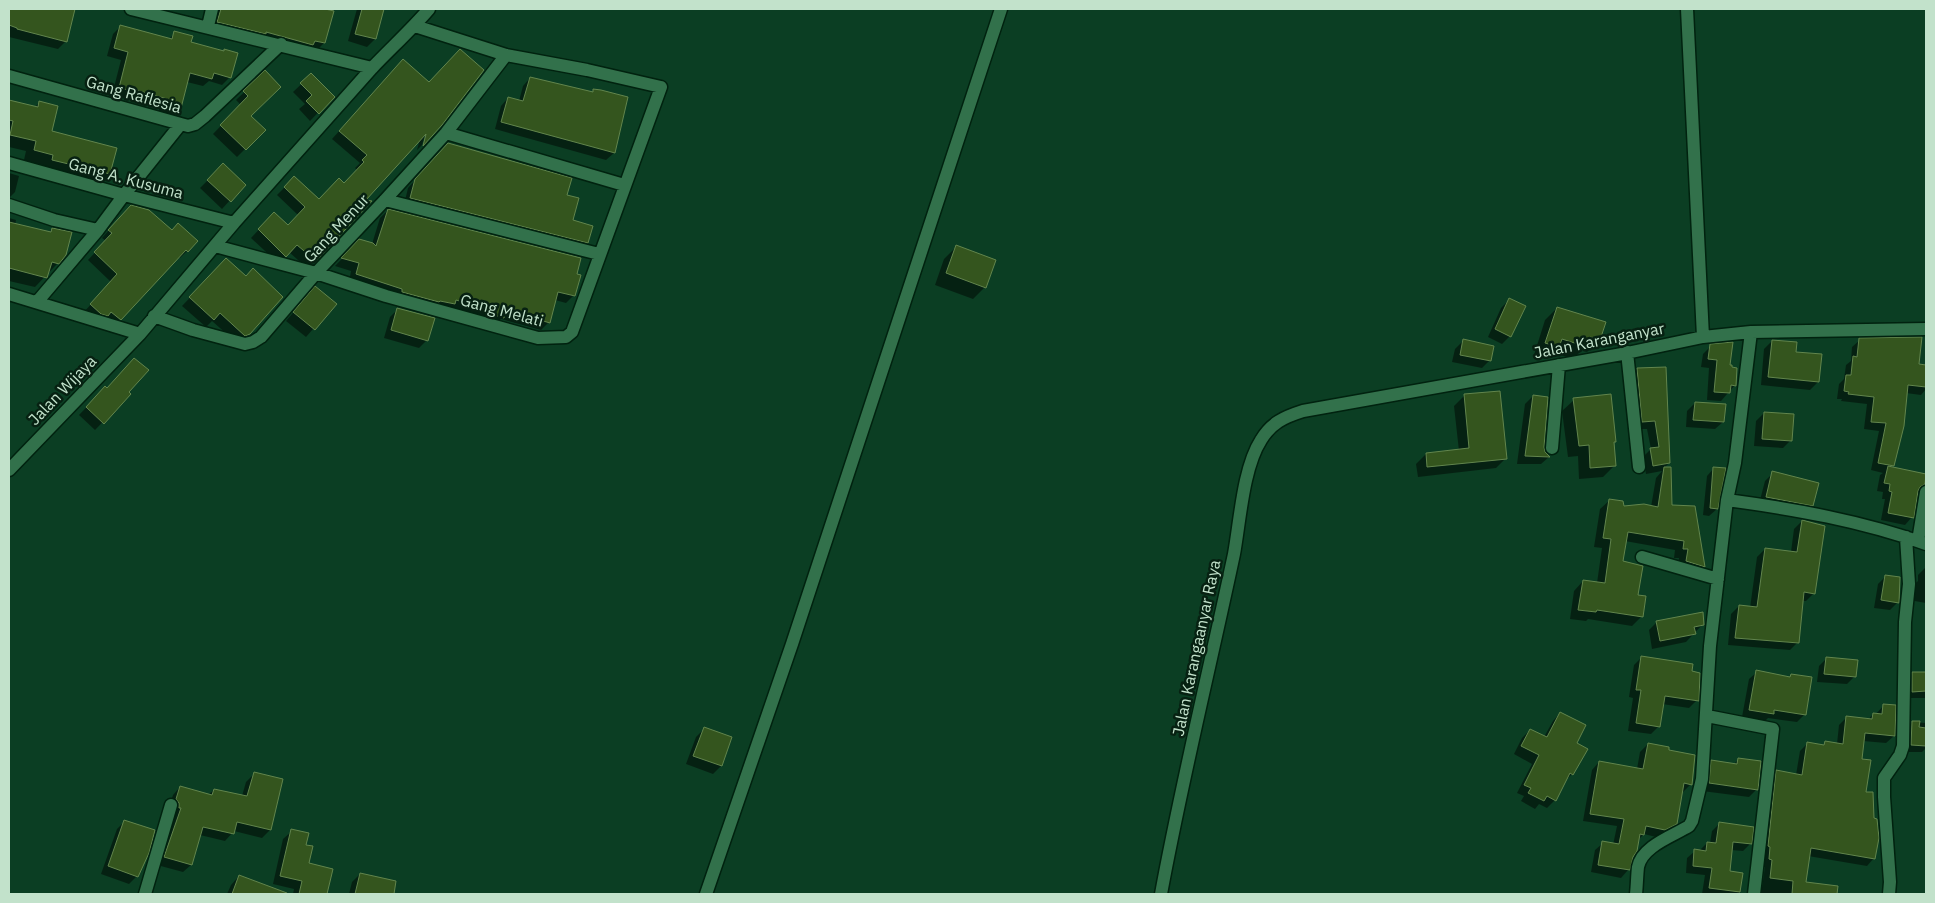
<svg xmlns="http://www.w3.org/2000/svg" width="1935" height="903" viewBox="0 0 1935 903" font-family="'IBM Plex Sans',sans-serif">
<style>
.shadow{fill:#0007}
.building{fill:#34551e;stroke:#62854d}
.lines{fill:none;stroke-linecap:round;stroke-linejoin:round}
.minor-casing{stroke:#01220f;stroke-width:15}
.minor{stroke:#32714b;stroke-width:12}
.labels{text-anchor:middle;stroke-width:5;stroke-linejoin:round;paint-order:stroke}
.street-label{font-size:16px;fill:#c2e2cb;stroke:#072112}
</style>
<rect width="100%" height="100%" fill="#0b3e23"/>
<path class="shadow" d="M9 9H74L66 41 58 49 9 37Z
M216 9H323L333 12 324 43 316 51 210 30Z
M357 9H385L382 11 375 39 367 47 348 41Z
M121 26 169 39 175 33 190 43 230 77 222 85 209 81 203 86 187 82 178 111 171 119 157 115 160 106 126 96 124 98 112 95 121 60 107 56 113 34Z
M396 68 427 128 422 145 417 150 420 139 363 200 369 202 307 268 289 252 278 263 251 238 274 214 288 226 298 215 277 195 294 178 319 200 344 184 357 170 355 168 360 163 332 139Z
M265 72 250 116 264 130 237 157 213 134 241 105 236 100Z
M311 75 333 97 310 121 299 109 305 104 293 92Z
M530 78 592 93 594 90 627 98 614 153 606 160 495 129 501 106 508 98 519 101 523 86Z
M9 101 35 107 39 103 51 132 109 174 99 184 42 170 43 165 24 160 26 151 9 147Z
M441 151 566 196 572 221 587 242 580 249 404 205 408 188Z
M9 173 19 176 15 192 9 198Z
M215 173 244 185 222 209 200 188Z
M388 210 575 274 574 295 566 303 555 300 549 322 541 330 501 319 495 325 349 282 351 271 335 266 359 241 372 244 380 218Z
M123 214 197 241 180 258 178 256 113 326 84 312 111 282 88 260 106 241 102 238Z
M9 218 16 220 15 225 48 233 52 229 58 263 35 287 9 281Z
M956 247 985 287 973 299 935 285 944 259Z
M226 260 251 332 242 341 237 343 212 321 206 327 182 306Z
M307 296 335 304 306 337 286 321Z
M1509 300 1510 336 1502 344 1488 337 1501 308Z
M1557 308 1605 323 1599 340 1587 352 1582 350 1573 359 1552 352 1546 359 1534 355 1545 320Z
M398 309 427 340 419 348 384 338 390 317Z
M1860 340 1917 365 1926 367V389L1921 395 1906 393 1893 465 1891 468 1926 483V500L1924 494 1917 492 1912 517 1905 525 1881 520 1885 499H1882L1883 492 1877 491 1880 475 1883 473 1871 470 1879 431 1864 429 1867 404 1841 401 1842 399H1837L1839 384 1844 379 1846 365 1851 361 1852 347Z
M1463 341 1490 360 1482 368 1452 362 1455 349Z
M1772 341 1795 353 1818 382 1810 390 1761 385 1764 349Z
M1711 346 1729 366 1735 385 1721 401 1707 400 1709 368 1701 367 1703 354Z
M1665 368 1669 463 1664 468 1671 506 1704 566 1695 576 1677 570 1679 558H1674L1675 550 1625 541 1622 562 1637 596 1642 616 1632 626 1588 619 1586 621 1570 619 1574 591 1583 581 1597 583 1602 548 1594 547 1600 509 1610 500 1623 507H1651L1656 478 1662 471 1646 474 1643 457 1651 449 1647 429H1635L1629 377 1637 369Z
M105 388 127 392 130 394 95 430 79 415Z
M1464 396 1506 458 1496 468 1418 477 1416 464 1426 454 1459 451 1454 406Z
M1533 396 1544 453 1549 457 1541 464H1517L1525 404Z
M1574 400 1615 441 1613 443 1614 466 1603 477 1579 479 1578 456 1568 457 1562 411Z
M1695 403 1723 422 1715 429 1686 427 1687 411Z
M1764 413 1791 440 1783 448 1754 446 1756 421Z
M1714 468 1717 509 1709 516 1703 515 1707 476Z
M1773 473 1812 505 1804 513 1759 504 1765 481Z
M1802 521 1814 593 1806 601H1802L1798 642 1790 650 1728 645 1731 614 1739 606 1750 608 1757 557 1765 549 1791 552 1794 529Z
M1926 567V603L1909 600V589L1918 581V575Z
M1886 576 1898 602 1890 610 1874 608 1878 584Z
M1657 622 1703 624 1686 642 1652 649 1649 630Z
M1642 657 1691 672 1697 700 1689 708 1662 704 1659 726 1651 734 1628 731 1633 698 1629 697 1634 665Z
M1827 658 1855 676 1847 684 1817 682 1819 666Z
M1757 672 1789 678 1791 675 1805 714 1797 722 1768 718 1764 722 1742 717 1749 679Z
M1913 673H1926V698H1906V680Z
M1884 705 1894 736 1886 743 1863 741 1860 760 1874 858 1867 866 1808 856 1804 883 1832 893V894H1761L1765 867H1762L1769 779 1777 771 1796 775 1800 751 1808 743 1822 746 1825 742 1837 744 1839 725 1847 717 1868 720 1873 714H1876Z
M1560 713 1572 774 1564 782 1555 800 1547 808 1539 804 1535 809 1521 801 1524 796 1517 793 1532 764 1514 754 1522 738 1530 730 1544 737 1553 721Z
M1912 722 1926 723V748L1922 752H1905V729Z
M704 729 730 738 721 766 713 774 686 764 696 737Z
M1648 744 1667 751 1691 784 1683 792H1681L1675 823 1667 831 1656 837 1644 834 1637 841 1628 870 1621 878 1591 872 1595 850 1603 843 1613 845 1617 826 1583 821 1592 770 1599 762 1637 769 1640 752Z
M1738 760 1757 789 1749 797 1702 791 1704 769 1712 761 1734 764Z
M254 774 270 830 262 838 234 831 225 841 200 835 191 865 183 872 157 865 169 807 173 795 180 787 208 795 214 790 242 796 246 782Z
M125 821 137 876 129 884 101 874 117 829Z
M1719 824 1750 844 1743 851 1731 850 1728 872 1741 874 1739 894H1741H1688H1702L1705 875 1686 873 1687 858 1695 851H1699L1707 843H1710L1712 831Z
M292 831 304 845 308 864 332 870 326 894H293L294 889 273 884 283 839Z
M360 874 395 882 392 894H349L352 882Z
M239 876 264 886 260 894H227L231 885Z"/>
<path class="building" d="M9 9H75L67 42 17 29V28L9 25Z
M221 9H325L334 11 325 43 315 41 313 45 266 32V34L217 22Z
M362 9H384L376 39 355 34Z
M120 25 172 39 174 31 193 36 191 42 224 51V49L238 53 231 78 214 73 212 79 190 73 180 112 164 108 167 99 133 89V91L119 88 128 52 114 48Z
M460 49 484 70 442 125 423 146 426 134 366 200 372 201 316 261 297 245 286 257 258 229 274 212 288 225 305 207 284 187 294 176 319 199 339 178 344 183 364 162 362 160 367 155 339 131 403 59 429 82Z
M265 70 281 87 251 116 266 130 246 150 220 125 248 96 243 91Z
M311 73 335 97 319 114 306 101 312 95 300 83Z
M530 77 589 91 593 92V89L601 90 628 97 615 153 501 122 508 97 523 101Z
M9 100 38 107 39 101 58 106 52 131 117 148 110 174 52 160 53 155 34 150 36 141 10 135 13 121 9 120Z
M448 143 572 178 567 195 579 198 573 220 593 226 588 243 410 198 415 179Z
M223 163 246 185 231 202 207 180Z
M131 205 149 210 172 230 178 223 198 241 188 252 186 250 121 320 111 312 108 316 101 314 90 304 117 274 94 252 112 233 108 230Z
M388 209 581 258 577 274 581 275 575 296 558 292 550 323 506 310 504 318 491 314 492 310 456 300 455 304 440 301 439 302 402 292V289L356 274 359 263 341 258 359 239 373 243 376 246Z
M9 222 51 232 52 228 72 232 66 255 59 264 52 262 47 278 9 268Z
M956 245 996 260 986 288 946 273Z
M226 258 246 276 253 268 283 297 250 334 245 336 220 313 214 320 189 297Z
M315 286 337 304 315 330 293 312Z
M1509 298 1526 306 1511 337 1495 329Z
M1557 307 1606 322 1600 340 1590 337 1587 347 1562 339 1559 347 1545 343Z
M397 308 435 318 428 341 391 330Z
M1922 337 1919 364 1926 365V387L1908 385 1904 426 1894 466 1878 463 1886 423 1871 422 1874 397 1848 394 1849 392 1844 391 1846 375H1851L1853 356 1857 357 1859 338Z
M1463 339 1494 346 1491 361 1460 355Z
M1772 340 1797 342 1796 352 1822 354 1819 382 1768 377Z
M1733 342 1730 365H1732V367L1737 368 1736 386 1731 385 1730 393 1714 392 1717 360 1708 359 1710 344Z
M134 358 149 370 129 392 131 394 104 424 86 407 105 386 107 388Z
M1666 367 1670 463 1653 466 1650 448 1659 447 1655 421 1642 422 1637 368Z
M1500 391 1507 459 1427 467 1426 453 1469 448 1464 394Z
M1611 394 1616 442H1614L1616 466 1590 468 1589 445 1579 446 1573 398Z
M1533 395 1548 397 1544 447 1545 452 1550 457 1525 456Z
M1695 402 1726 404 1724 422 1693 420Z
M1764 412 1794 414 1792 441 1762 439Z
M1888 466 1926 474 1925 484 1920 487 1918 491 1914 518 1888 513 1892 492 1889 491 1890 484 1884 483Z
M1664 467H1671L1672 505 1695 506 1705 567 1686 561 1688 549H1683L1684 541 1628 532 1623 561 1643 566 1638 595 1646 596 1643 617 1597 610 1596 612 1578 610 1583 580 1605 583 1611 539 1603 538 1609 499 1623 501 1624 506 1644 504 1658 507Z
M1713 467 1726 468 1718 509 1710 508Z
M1772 471 1819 483 1813 506 1766 497Z
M1802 520 1825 526 1815 594 1804 592 1799 643 1735 638 1739 605 1757 607 1765 548 1797 552Z
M1885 575 1900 577 1899 603 1881 600Z
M1703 612 1704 625 1694 627 1696 634 1660 641 1656 621Z
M1641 656 1693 664 1692 671 1700 673 1699 701 1665 696 1660 727 1636 723 1641 690H1636Z
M1826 657 1858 660 1856 677 1824 674Z
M1756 670 1790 677 1791 674 1812 677 1806 715 1774 710V714L1749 710Z
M1912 672H1926V691L1912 692Z
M1883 704 1896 705 1895 736 1865 733 1862 759 1871 760 1866 792H1873L1874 818 1877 819 1879 838 1875 859 1811 848 1806 882 1838 886 1837 894H1792L1793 881 1770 878 1772 860 1769 859 1770 847 1768 846 1776 770 1802 775 1807 742 1824 745 1825 741 1843 744 1846 716 1872 719 1873 713 1882 714Z
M1560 712 1586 725 1577 743 1588 749 1573 775 1570 773 1556 801 1547 796 1544 801 1528 793 1531 788 1524 785 1539 755 1521 746 1530 729 1547 737Z
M1912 721H1920L1919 727 1926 728V746L1911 745Z
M704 727 732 737 722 766 693 756Z
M1648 743 1669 747V750L1695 755 1692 785 1684 783 1677 824 1665 830 1646 826 1644 835 1640 834 1637 851 1633 857 1630 870 1598 865 1602 841 1619 844 1624 819 1590 814 1599 761 1643 769Z
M1738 758 1761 761 1758 790 1709 783 1711 760 1737 764Z
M254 772 283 779 271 830 237 822 234 834 203 827 192 865 164 857 181 808H179V803L176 799 180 786 212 795 214 789 247 796Z
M124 820 155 830 149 853 138 877 108 866Z
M1719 822 1754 827 1752 844 1733 842 1730 871 1743 873 1740 892 1709 888 1712 868 1693 866 1694 849 1706 851 1707 842 1716 843Z
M291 829 309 833 306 845 313 846 309 863 333 869 327 894H299L302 881 280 876Z
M360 873 396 881 394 894H355Z
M239 875 287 893 286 894H232Z"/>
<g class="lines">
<g class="minor-casing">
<path id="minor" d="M131 9 372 68
M1687 9 1703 337
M208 26 212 9
M9 76 188 126 195 124 205 116 281 44
M446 133 624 185
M9 163 124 195 234 223
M385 200 599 254
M9 205 54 220 98 230
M215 246 316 273 386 296 538 338 566 337 572 332 661 87 587 70 506 55 415 26
M9 294 140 334
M37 302 98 230 124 195 180 125
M154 316 193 330 245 344 253 342 261 337 316 273 385 200 446 133 506 55
M1751 332 1735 463 1727 500C1794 509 1862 521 1926 544
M1627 352 1639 467
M1552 448 1559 365
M9 470 140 334 234 223 372 68C391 48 411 30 429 9
M1918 541 1926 492
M1642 557 1718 579
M1707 716 1773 729 1754 894
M145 894 171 805
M706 894 792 644 1001 9
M1161 894C1182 780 1210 667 1234 554 1240 521 1243 468 1261 440 1271 423 1284 417 1303 411L1622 354 1703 337 1751 332 1926 329
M1636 894C1637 885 1637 876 1638 867 1642 846 1673 836 1689 826L1692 821 1702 779 1710 646 1727 500
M1889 894 1890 882 1884 797V778L1900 755 1903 746 1905 622 1909 584 1906 537"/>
</g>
<use href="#minor" class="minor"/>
</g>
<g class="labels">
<g class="street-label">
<text transform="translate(134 94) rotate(16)" y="6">Gang Raflesia</text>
<text transform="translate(126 178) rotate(15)" y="6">Gang A. Kusuma</text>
<text transform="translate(336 228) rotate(-47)" y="6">Gang Menur</text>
<text transform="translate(502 310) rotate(15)" y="6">Gang Melati</text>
<text transform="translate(1599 340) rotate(-11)" y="6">Jalan Karanganyar</text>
<text transform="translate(62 390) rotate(-46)" y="6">Jalan Wijaya</text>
<text transform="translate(1196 648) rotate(-78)" y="6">Jalan Karangaanyar Raya</text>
</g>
</g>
<rect width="1935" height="903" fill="none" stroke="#c2e2cb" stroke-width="20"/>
</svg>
